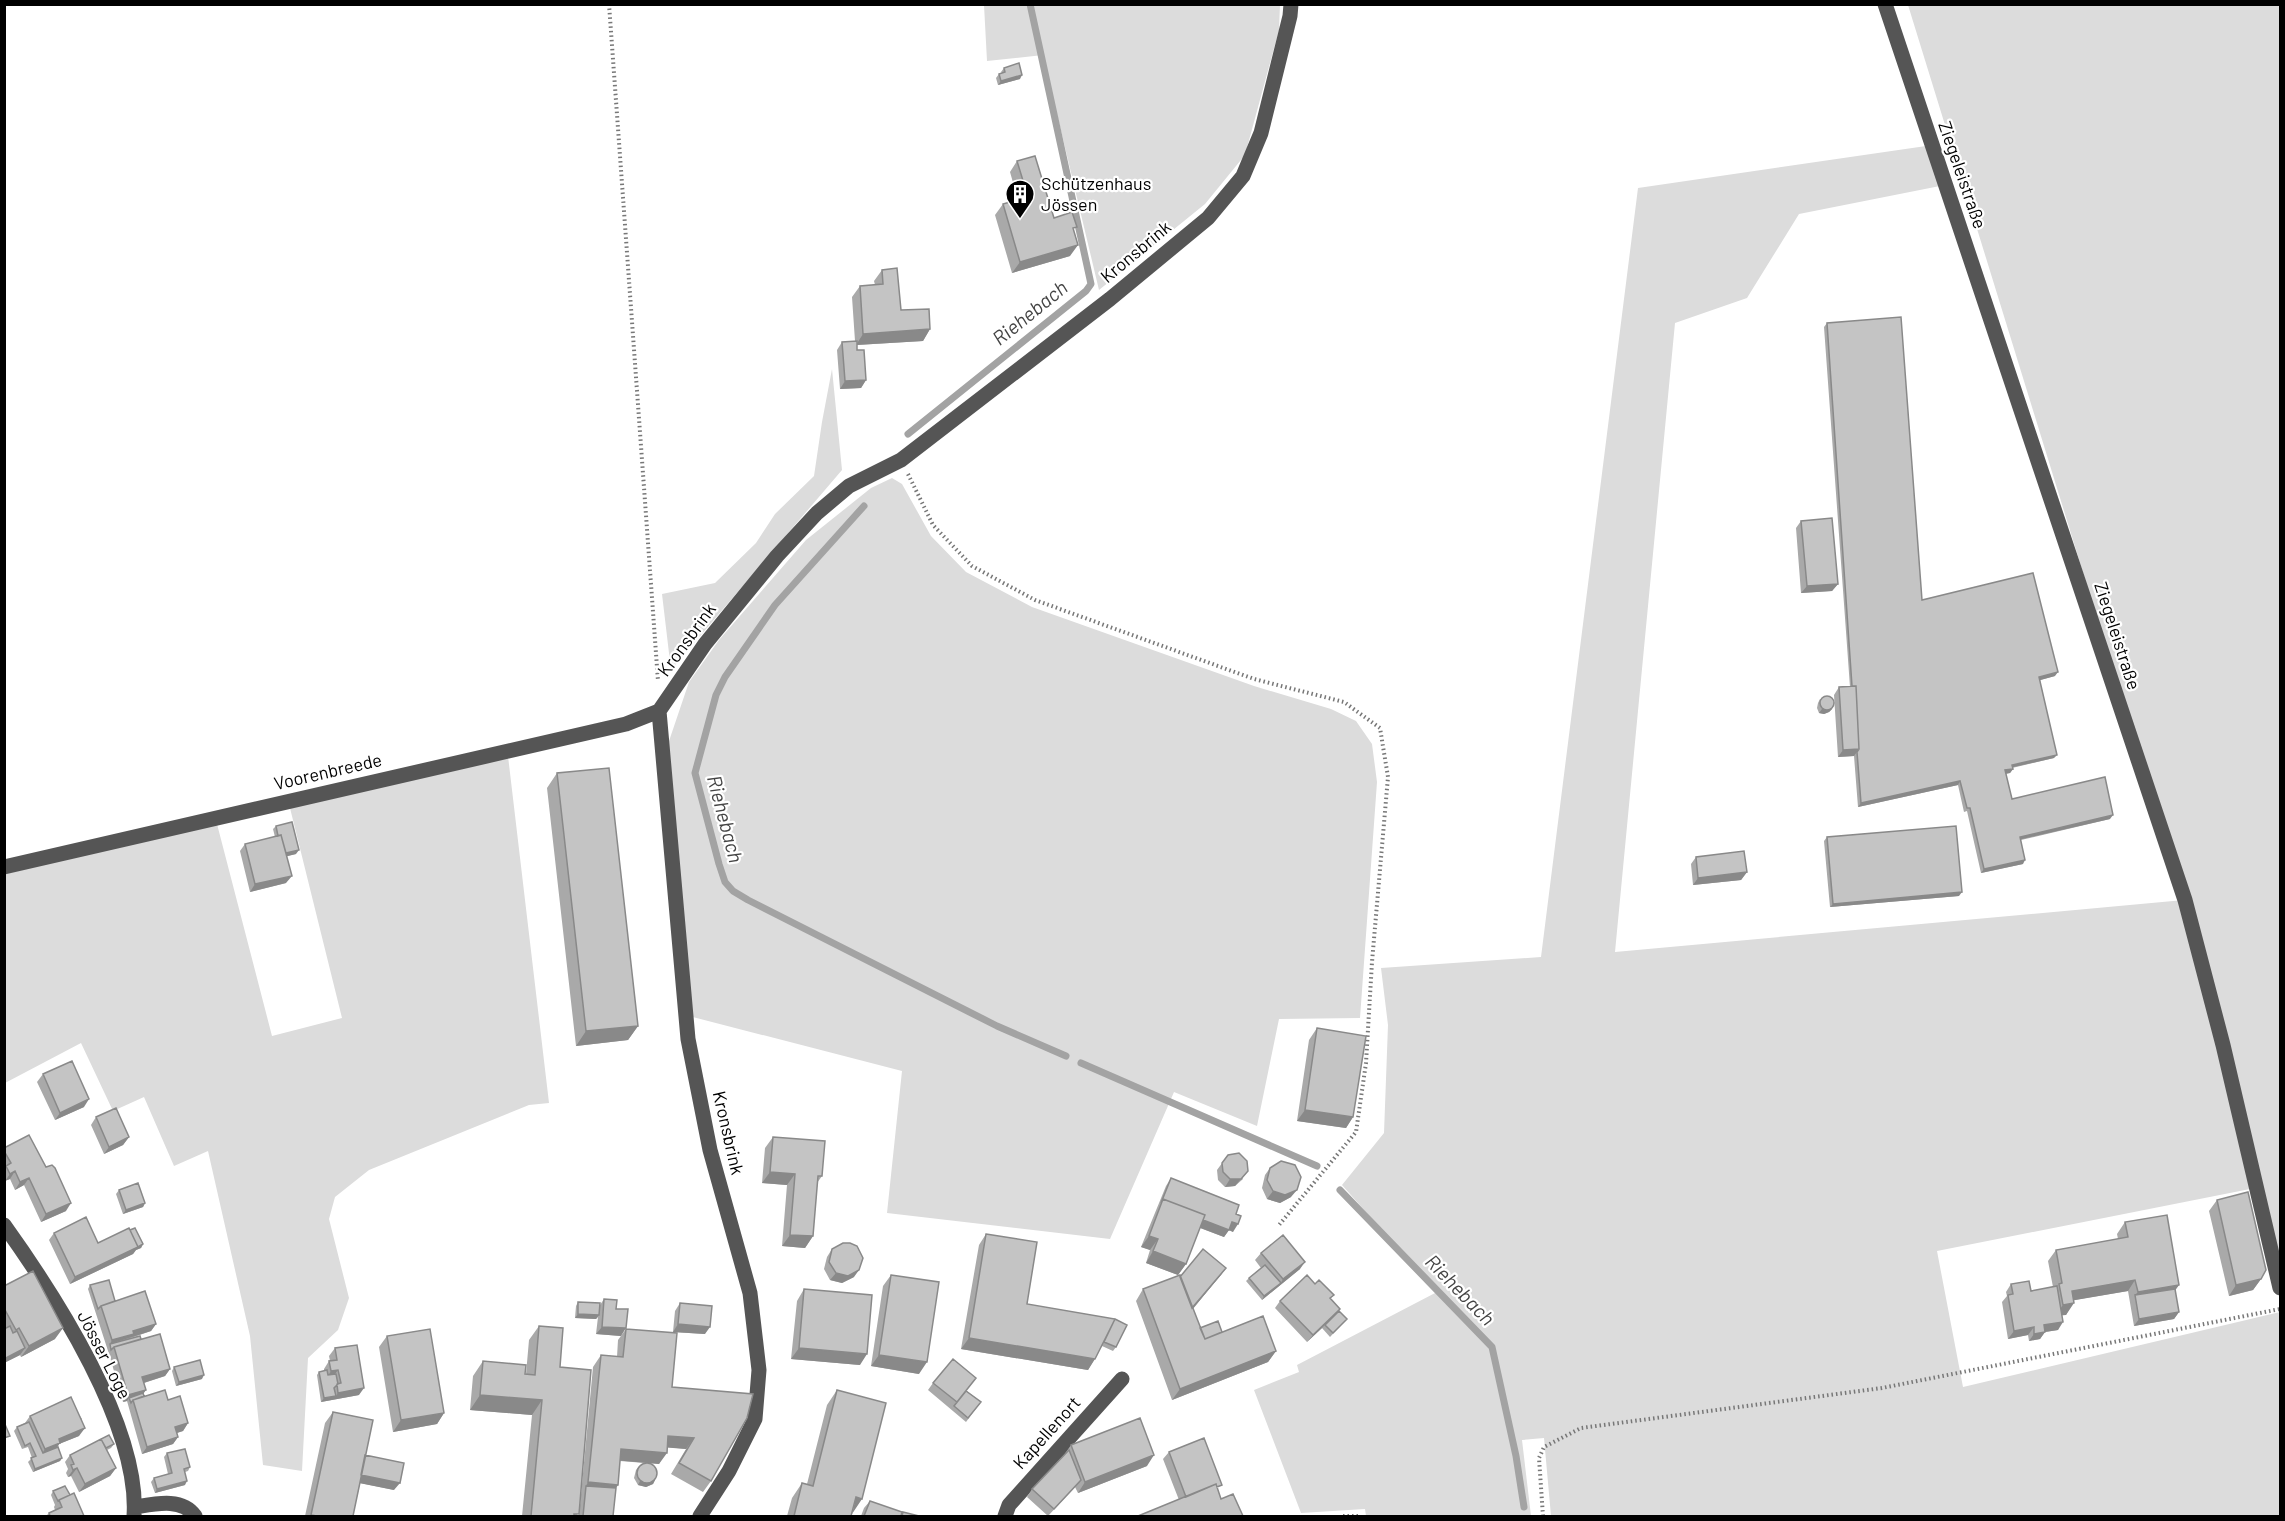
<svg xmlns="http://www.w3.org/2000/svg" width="2285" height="1521" viewBox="0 0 2285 1521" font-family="Barlow,sans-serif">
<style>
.green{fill:#dcdcdc}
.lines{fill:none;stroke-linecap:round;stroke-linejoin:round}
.stream{stroke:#a3a3a3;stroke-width:7}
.path{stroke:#777;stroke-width:4;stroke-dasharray:1.5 3;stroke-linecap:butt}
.minor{stroke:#555;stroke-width:15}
.wall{fill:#a9a9a9}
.shaded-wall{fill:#898989}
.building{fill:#c4c4c4;stroke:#898989;stroke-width:1.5}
.labels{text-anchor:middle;stroke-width:4.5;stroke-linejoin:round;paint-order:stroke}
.street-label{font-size:18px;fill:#000;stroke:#fff}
.poi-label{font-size:18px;fill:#000;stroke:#fff;text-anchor:start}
.water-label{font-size:20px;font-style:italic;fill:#444;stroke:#fff}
</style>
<rect width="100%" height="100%" fill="#fff"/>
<path class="green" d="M984 5H1280L1279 30 1245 155 1205 204 1099 290 1043 55 987 61Z
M1908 5H2280V1268L2250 1189 1937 1251 1963 1387 2280 1312V1516H1551L1544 1438 1522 1440 1531 1516H1366L1365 1509 1301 1513 1254 1390 1299 1372 1297 1365 1437 1292 1342 1185 1384 1133 1388 1025 1381 968 1541 957 1638 188 1926 146 1945 185 1799 214 1747 298 1675 323 1615 952 2184 900Z
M832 369 842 470 671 670 662 594 715 583 756 543 775 514 814 476 822 422Z
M892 478 902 484 931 536 966 572 1032 607 1254 686 1331 709 1356 721 1372 744 1377 782 1360 1018 1279 1019 1257 1126 1174 1092 1110 1239 887 1213 902 1071 685 1015 668 744 689 682 719 640 806 540 871 488Z
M508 756 549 1103 529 1105 369 1170 335 1197 329 1219 349 1298 338 1330 308 1358 302 1471 263 1465 250 1336 208 1151 174 1166 144 1097 113 1111 81 1043 5 1083 4 874 217 824 272 1036 342 1018 290 808Z"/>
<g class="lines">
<path class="stream" d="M908 434 1086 291 1091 284 1030 4
M864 506 775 605 725 677 716 695 695 773 719 864 725 882 733 891 748 900 997 1026 1066 1056
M1081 1063 1317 1166
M1340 1190 1492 1347 1516 1456 1524 1507"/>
<path class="path" d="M609 4 658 681
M908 474 933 525 972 566 1035 600 1254 679 1344 702 1380 728 1388 777 1372 962 1366 1063 1356 1132 1279 1225
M1343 1516H1360
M1543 1516 1539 1458 1544 1447 1581 1428 1882 1388 2280 1309"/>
<path class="minor" d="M1885 4 2185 900 2223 1045 2280 1288
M4 867 626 724 659 711
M4 1225C55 1296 140 1427 134 1516
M135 1507C154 1504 182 1497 195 1516
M700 1516 729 1471 755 1419 759 1370 750 1293 710 1150 688 1039 659 711 705 644 777 556 817 513 849 486 901 460 1110 299 1208 218 1243 176 1261 133 1290 16 1291 4
M1005 1516 1009 1505 1122 1379"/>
</g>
<path class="wall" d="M1004 68 1020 79 998 85 996 78 999 74 1002 73 1001 72Z
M1017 161 1054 218 1074 231 1070 256 1012 273 995 215 1003 204 1018 200 1010 172Z
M882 270 901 310 930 329 923 341 857 345V350L866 380 861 388 840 389 837 350 842 342 855 341 852 297 860 286 875 285 874 281Z
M1827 323 1922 600 2055 676 2040 680 2054 758 2012 768 2013 769 2010 773 2006 774 2012 799 2110 819 2021 840 2023 864 1981 873 1967 811 1964 812 1958 785 1858 807 1854 756 1838 757 1834 695 1839 687H1850L1824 327Z
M1801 521 1838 584 1832 591 1801 593 1796 528Z
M1820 699 1832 709 1829 712 1824 714 1819 713 1817 708 1818 703Z
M557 773 638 1026 628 1040 576 1046 547 788Z
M276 826 296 854 287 856 286 883 250 892 240 851 245 844 275 837 273 829Z
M1827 837 1959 896 1830 907 1824 841Z
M1696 857 1747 872 1741 880 1693 885 1691 864Z
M1317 1028 1353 1117 1346 1128 1297 1121 1309 1040Z
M43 1074 84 1107 55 1120 37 1082Z
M96 1117 129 1137 123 1145 104 1154 91 1125Z
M773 1137 822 1176 817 1183 813 1236 805 1248 782 1246 787 1185 762 1183 765 1148Z
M4 1148 66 1211 41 1222 24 1185 15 1190 10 1179 4 1181Z
M1228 1155 1243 1179 1235 1186 1225 1187 1218 1180 1217 1170Z
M1270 1168 1291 1197 1280 1203 1267 1199 1262 1188 1265 1175Z
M1171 1178 1236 1214 1233 1232 1229 1230 1224 1237 1200 1228 1186 1264 1178 1275 1146 1263 1150 1250 1141 1247 1166 1186Z
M119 1190 145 1203 143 1207 123 1214 116 1194Z
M2217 1200 2261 1279 2253 1290 2229 1296 2209 1211Z
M2125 1222 2179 1285 2175 1290 2179 1312 2174 1319 2134 1326 2128 1291 2074 1300 2066 1315H2062L2058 1330 2045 1332 2040 1339 2029 1341 2028 1335 2008 1339 2002 1302 2007 1296 2006 1292 2011 1284 2031 1291 2053 1287 2048 1261 2056 1250 2118 1239 2117 1234Z
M130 1230 143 1244 141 1248 136 1250 133 1254 70 1284 49 1240 54 1233 98 1243Z
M986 1234 1027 1304 1116 1347 1113 1351 1102 1346 1088 1370 961 1349 979 1245Z
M832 1249 854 1277 842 1283 830 1280 824 1269 827 1257Z
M1261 1253 1300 1269 1262 1300 1246 1281 1249 1278 1261 1268 1255 1260Z
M1226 1268 1193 1309 1200 1328 1222 1332 1276 1351 1268 1362 1172 1400 1136 1301 1143 1289 1180 1277Z
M891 1275 919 1374 871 1366 883 1286Z
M1315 1284 1334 1295 1330 1299 1337 1313 1347 1319 1330 1337 1322 1328 1307 1342 1275 1308 1280 1301Z
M90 1285 156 1324 151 1331 131 1338 141 1339 170 1369 165 1376 144 1383 146 1390 143 1393 144 1396 168 1400 188 1423 183 1431 177 1433 178 1437 173 1444 142 1454 127 1401 123 1402 109 1354 88 1289Z
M4 1286 55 1339 21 1357 20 1355 4 1363Z
M804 1289 860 1365 791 1359 797 1301Z
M604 1299 616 1309 621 1336 596 1334 598 1317 596 1319 575 1318 576 1306 578 1302 600 1305Z
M680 1303 705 1334 673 1332 675 1311Z
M539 1326 560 1367 577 1516H522L532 1415 470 1410 473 1376 483 1361 526 1374 529 1340Z
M626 1329 672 1387 711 1481 703 1492 671 1474 686 1449 667 1447 659 1464 650 1463 655 1480 653 1484 646 1487 638 1485 634 1478 636 1470 639 1466 645 1463 620 1461 618 1485 616 1488 613 1516H579L593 1367 601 1355 617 1357 618 1340Z
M387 1336 444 1413 437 1424 393 1432 379 1347Z
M335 1348 359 1395 321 1402 317 1375 319 1372 324 1371V1369L329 1361H330L329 1356Z
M174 1367 202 1379 176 1386 172 1371Z
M933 1383 967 1391 981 1402 966 1422 928 1390Z
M837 1390 852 1514 851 1516H787L792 1498 802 1483 807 1484 827 1405Z
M333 1412 365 1455 394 1490 360 1483 353 1516H305L325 1423Z
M78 1413 82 1419 79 1436 59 1444 58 1447 62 1458 60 1461 33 1472 28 1462 32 1458 28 1447 22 1449 14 1431 17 1427 25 1423 30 1416Z
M114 1444 111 1448 107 1450 116 1468 110 1476 79 1492 71 1476 68 1477 66 1473 68 1469 65 1462 70 1455Z
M1071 1445 1147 1466 1078 1493 1075 1487 1048 1516 1027 1497 1032 1489 1064 1455Z
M1169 1452 1218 1490 1221 1499 1179 1500 1163 1459Z
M167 1453 190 1467 188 1471 185 1472V1485L155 1493 151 1482 154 1478 168 1474 164 1457Z
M53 1491 70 1495 84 1516H46L49 1513 55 1510 54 1507 55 1505 51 1495Z
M870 1501 901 1516 903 1512 919 1516H861L864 1508Z"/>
<path class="shaded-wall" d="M1022 75 1020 79 998 85 1001 81Z
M1078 245 1070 256 1012 273 1020 262Z
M930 329 923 341 856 345 863 334Z
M866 380 861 388 840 389 845 381Z
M1838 584 1832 591 1801 593 1807 586Z
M2058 672 2055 676 2037 681 2039 677Z
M1822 709H1832L1829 712 1824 714 1819 713Z
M1859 749 1854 756 1838 757 1843 750Z
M2057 755 2054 758 2009 768 2012 765Z
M2013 769 2010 773 2002 774 2005 770Z
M1960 781 1958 785 1858 807 1861 803Z
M2113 815 2110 819 2018 840 2020 837Z
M299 850 296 854 280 858 283 854Z
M2025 860 2023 864 1981 873 1984 869Z
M1747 872 1741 880 1693 885 1698 878Z
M292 876 286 883 250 892 255 884Z
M1962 892 1959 896 1830 907 1833 904Z
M638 1026 628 1040 576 1046 586 1031Z
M89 1099 84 1107 55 1120 60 1113Z
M1305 1110 1353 1117 1346 1128 1297 1121Z
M129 1137 123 1145 104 1154 109 1147Z
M15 1171 10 1179 5 1181 10 1174Z
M1248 1171 1235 1186 1225 1187 1230 1179Z
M770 1172 795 1174 787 1185 762 1183Z
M29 1178 24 1185 15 1190 20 1182Z
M1297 1190 1291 1197 1280 1203 1267 1199 1273 1191Z
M71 1203 66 1211 41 1222 46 1214Z
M145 1203 143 1207 123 1214 126 1210Z
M1159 1212 1232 1222 1238 1224 1233 1232 1229 1230 1224 1237Z
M790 1235 813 1236 805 1248 782 1246Z
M1149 1236 1158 1239 1150 1250 1141 1247Z
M143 1244 141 1248 136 1250 133 1254 70 1284 75 1277Z
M1153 1251 1186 1264 1178 1275 1146 1263Z
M1305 1262 1300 1269 1262 1300 1264 1296 1281 1283 1283 1279Z
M1226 1268 1221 1275 1184 1319 1190 1311Z
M859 1270 854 1277 842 1283 830 1280 836 1273Z
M2261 1279 2253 1290 2229 1296 2236 1285Z
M2135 1280 2128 1291 2064 1302 2072 1291Z
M2179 1285 2171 1296 2135 1295 2138 1292Z
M2074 1303 2066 1315 2055 1316 2063 1305Z
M1340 1309 1322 1328 1307 1342 1313 1335Z
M2179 1312 2174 1319 2134 1326 2139 1319Z
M578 1314 599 1315 596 1319 575 1318Z
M2063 1322 2058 1330 2045 1332 2040 1339 2029 1341 2034 1334 2044 1325Z
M156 1324 151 1331 110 1344 112 1340 133 1331Z
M678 1324 710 1327 705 1334 673 1332Z
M602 1327 626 1328 621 1336 596 1334Z
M2034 1327 2028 1335 2008 1339 2014 1331Z
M63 1328 55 1339 21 1357 29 1346Z
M969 1338 1095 1359 1088 1370 961 1349Z
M25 1348 20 1355 4 1363V1359Z
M799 1348 867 1354 860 1365 791 1359Z
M1276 1351 1268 1362 1172 1400 1180 1389Z
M879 1355 927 1362 919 1374 871 1366Z
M170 1369 165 1376 137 1385 142 1377Z
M338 1370 333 1377 326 1379 331 1371Z
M204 1375 202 1379 176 1386 179 1382Z
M364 1388 359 1395 321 1402 324 1398 336 1396 338 1393Z
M146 1390 141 1397 129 1398 127 1401 123 1402 128 1395Z
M480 1395 542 1400 532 1415 470 1410Z
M444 1413 437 1424 393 1432 401 1420Z
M188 1423 183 1431 170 1435 175 1427Z
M85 1428 79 1436 59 1444 55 1450 40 1457 45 1449 59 1439Z
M668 1436 694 1438 686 1449 660 1447Z
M178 1437 173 1444 142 1454 147 1447Z
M621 1449 667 1453 659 1464 613 1460Z
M1154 1455 1147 1466 1078 1493 1085 1482Z
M62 1458 60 1461 33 1472 35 1469Z
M77 1468 71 1476 68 1477 73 1470Z
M116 1468 110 1476 79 1492 85 1484Z
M360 1474 400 1483 394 1490 354 1482Z
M655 1480 653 1484 646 1487 638 1485 640 1481Z
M187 1481 185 1485 155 1493 157 1489Z
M588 1482 618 1485 610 1496 586 1486Z
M856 1497 862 1499 852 1514Z"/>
<path class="building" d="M1019 63 1022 75 1001 81 999 74 1005 72 1004 68Z
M1035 156 1054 218 1072 212 1077 227 1073 228 1078 245 1020 262 1003 204 1028 197 1017 161Z
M897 268 901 310 929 309 930 329 863 334 860 286 883 284 882 270Z
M1901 317 1922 600 2033 573 2058 672 2039 677 2057 755 2012 765 2013 769 2005 770 2012 799 2105 777 2113 815 2020 837 2025 860 1984 869 1970 808H1967L1960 781 1861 803 1857 752 1859 749 1856 686H1852L1827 323Z
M857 341V350H864L866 380 845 381 842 342Z
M1832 518 1838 584 1807 586 1801 521Z
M1856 686 1859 749 1843 750 1839 687Z
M1820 703a7 7 0 1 1 14 0a7 7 0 1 1-14 0Z
M609 768 638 1026 586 1031 557 773Z
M292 822 299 850 286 853 281 835 278 836 276 826Z
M1956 826 1962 892 1833 904 1827 837Z
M281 835 292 876 255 884 245 844Z
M1744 851 1747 872 1698 878 1696 857Z
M1317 1028 1366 1036 1353 1117 1305 1110Z
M72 1061 89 1099 60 1113 43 1074Z
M116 1108 129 1137 109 1147 96 1117Z
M29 1135 46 1167 52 1165 55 1168 71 1203 46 1214 29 1178 20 1182 15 1171 10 1174 6 1166 11 1163 4 1151V1148Z
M773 1137 825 1141 822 1176H818L813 1236 790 1235 795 1174 770 1172Z
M1239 1153 1247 1161 1248 1171 1241 1179H1230L1223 1172 1222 1163 1228 1155Z
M1281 1161 1295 1165 1301 1177 1297 1190 1285 1195 1273 1191 1267 1180 1270 1168Z
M1171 1178 1239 1205 1236 1214 1241 1216 1238 1224 1232 1222 1229 1230 1203 1220 1205 1215 1163 1199 1161 1203Z
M138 1183 145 1203 126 1210 119 1190Z
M2248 1192 2266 1270 2261 1279 2236 1285 2217 1200Z
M1163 1199 1205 1215 1186 1264 1153 1251 1158 1239 1149 1236Z
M2167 1215 2179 1285 2138 1292 2135 1280 2072 1291 2074 1303 2063 1305 2059 1284 2062 1283 2056 1250 2128 1237 2125 1222Z
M86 1217 98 1243 129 1228 138 1247 75 1277 54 1233Z
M135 1228 143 1244 138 1247 130 1230Z
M986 1234 1037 1242 1027 1304 1115 1319 1095 1359 969 1338Z
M1283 1235 1305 1262 1283 1279 1261 1253Z
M843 1243H850L857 1246 863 1258 859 1270 848 1276 836 1273 829 1262 832 1249Z
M1203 1249 1226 1268 1192 1308 1180 1277Z
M1265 1265 1281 1283 1264 1296 1249 1278Z
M33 1271 63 1328 29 1346 19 1328 16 1330 4 1308V1286Z
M891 1275 939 1282 927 1362 879 1355Z
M1180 1275 1205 1339 1263 1316 1276 1351 1180 1389 1143 1289Z
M1307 1275 1315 1284 1319 1280 1334 1295 1330 1298 1340 1309 1313 1335 1280 1301Z
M109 1280 115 1301 101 1306 98 1309 90 1285Z
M2029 1281 2031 1291 2057 1286 2063 1322 2044 1325 2045 1332 2034 1334V1327L2014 1331 2008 1295 2013 1294 2011 1284Z
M804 1289 872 1295 867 1354 799 1348Z
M2175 1289 2179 1312 2139 1319 2135 1295Z
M145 1291 156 1324 133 1331 134 1334 112 1340 101 1306Z
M604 1299 617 1300 616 1309H628L626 1328 602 1327Z
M578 1302 600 1303 599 1315 578 1314Z
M680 1303 712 1306 710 1327 678 1324Z
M1339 1311 1347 1319 1333 1333 1325 1325Z
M1115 1319 1127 1325 1116 1347 1104 1342Z
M1218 1321 1222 1332 1205 1339 1200 1328Z
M10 1326 13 1333 17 1331 25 1348 4 1359V1329Z
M539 1326 563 1328 560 1367 591 1370 579 1514H574V1516H531L542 1400 480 1395 483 1361 526 1365 525 1374 535 1375Z
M430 1329 444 1413 401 1420 387 1336Z
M626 1329 677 1333 672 1387 753 1394 747 1418 711 1481 679 1463 694 1438 668 1436 667 1453 621 1449 618 1485 588 1482 601 1355 623 1357Z
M160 1334 170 1369 142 1377 146 1390 128 1395 114 1347Z
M140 1336 141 1339 114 1347 111 1350 110 1344Z
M357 1345 364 1388 338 1393 337 1384 341 1383 338 1370 331 1371 329 1361 337 1360 335 1348Z
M953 1359 976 1378 957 1402 933 1383Z
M200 1360 204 1375 179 1382 174 1367Z
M327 1370 328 1375 336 1374 338 1384 334 1388 336 1396 324 1398 319 1372Z
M165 1390 168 1400 180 1396 188 1423 175 1427 178 1437 147 1447 133 1400Z
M837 1390 886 1403 862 1499 856 1497 851 1516H794L802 1483 813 1486Z
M966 1391 981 1402 968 1418 954 1406Z
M143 1393 144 1396 133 1400 131 1403 129 1398Z
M71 1397 85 1428 59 1439 60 1443 45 1449 30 1416Z
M333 1412 373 1420 353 1516H317L311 1515Z
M1140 1418 1154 1455 1085 1482 1071 1445Z
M4 1422 10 1436 4 1438Z
M29 1422 43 1453 58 1447 62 1458 35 1469 31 1458 36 1456 30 1443 25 1446 17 1427Z
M109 1435 114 1444 106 1448 101 1439Z
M1204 1438 1222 1485 1217 1487 1216 1484 1186 1497 1169 1452Z
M101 1439 116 1468 85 1484 77 1468 73 1470 71 1465 74 1464 70 1455Z
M185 1449 190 1467 184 1469 187 1481 157 1489 154 1478 172 1473 167 1453Z
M1069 1450 1081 1480 1054 1509 1032 1489Z
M365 1455 404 1463 400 1483 361 1475Z
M637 1473a10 10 0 1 1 20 0a10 10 0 1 1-20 0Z
M1216 1484 1221 1499 1233 1494 1243 1516H1138Z
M65 1486 70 1495 59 1500 58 1501 53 1491Z
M586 1486 616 1488 613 1516H583Z
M74 1493 84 1516H50L49 1513 62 1507 59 1500Z
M870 1501 902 1512 901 1516H864Z
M903 1512 919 1516H902Z"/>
<defs>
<g id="building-pin" transform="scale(1.5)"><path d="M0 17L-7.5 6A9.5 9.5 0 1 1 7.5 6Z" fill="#000" stroke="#fff"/><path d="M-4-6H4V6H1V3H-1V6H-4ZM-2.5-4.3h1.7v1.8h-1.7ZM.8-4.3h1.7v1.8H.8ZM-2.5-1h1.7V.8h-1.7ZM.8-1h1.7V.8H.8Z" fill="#fff"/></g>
</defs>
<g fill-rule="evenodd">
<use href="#building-pin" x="1020" y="194"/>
</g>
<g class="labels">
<g class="street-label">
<text transform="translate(1962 175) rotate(71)" y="6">Ziegeleistraße</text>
<text transform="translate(1136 252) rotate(-40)" y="6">Kronsbrink</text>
<text transform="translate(2117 636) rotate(72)" y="6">Ziegeleistraße</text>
<text transform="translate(687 640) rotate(-54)" y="6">Kronsbrink</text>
<text transform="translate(328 772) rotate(-13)" y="6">Voorenbreede</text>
<text transform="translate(728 1133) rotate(77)" y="6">Kronsbrink</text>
<text transform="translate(104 1355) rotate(63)" y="6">Jösser Loge</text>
<text transform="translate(1047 1433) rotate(-48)" y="6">Kapellenort</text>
</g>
<g class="poi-label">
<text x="1041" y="190">Schützenhaus<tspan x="1041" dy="21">Jössen</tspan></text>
</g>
<g class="water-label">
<text transform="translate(1030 313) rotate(-39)" y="7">Riehebach</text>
<text transform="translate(725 819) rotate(75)" y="7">Riehebach</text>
<text transform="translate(1460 1290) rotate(46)" y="7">Riehebach</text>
</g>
</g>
<rect width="2285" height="1521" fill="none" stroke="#000000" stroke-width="12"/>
</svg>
